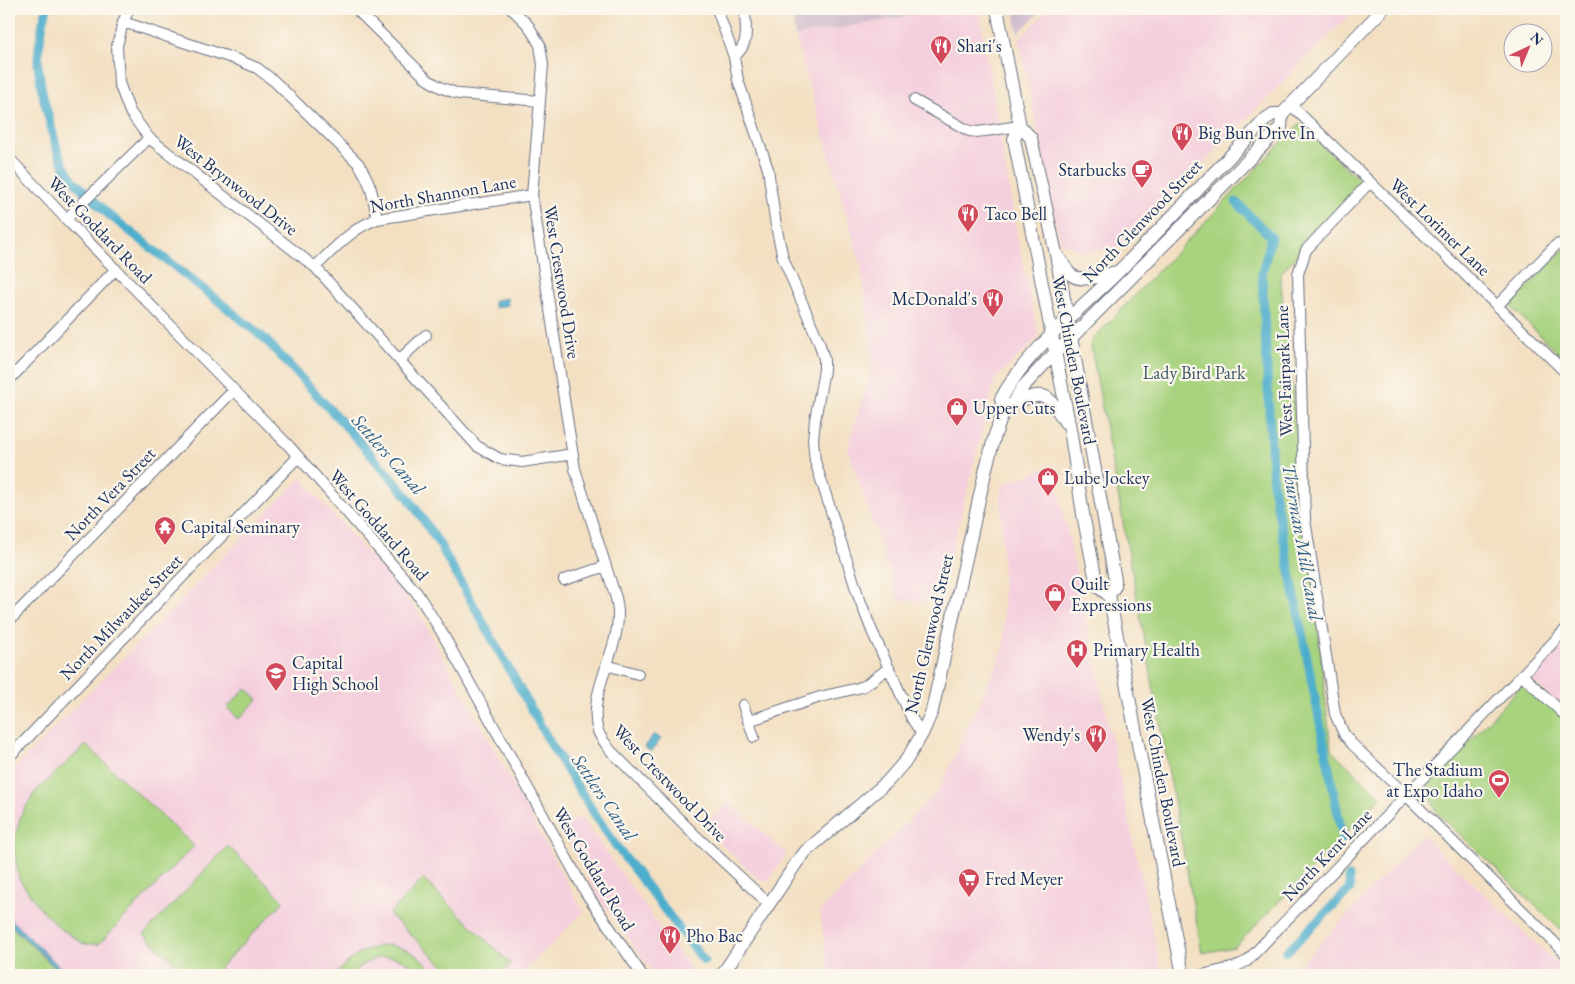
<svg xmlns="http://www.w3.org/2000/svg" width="1575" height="984" viewBox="0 0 1575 984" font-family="'EB Garamond',serif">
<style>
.built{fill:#f4cfdd}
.industrial{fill:#d0bdcd}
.green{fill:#a8d37f;stroke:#62816e}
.water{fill:#4daecc;stroke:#346e95}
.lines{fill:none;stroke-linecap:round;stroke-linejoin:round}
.canal{stroke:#4daecc;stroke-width:9}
.minor-casing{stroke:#676d81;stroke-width:12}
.major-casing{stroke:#676d81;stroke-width:14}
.minor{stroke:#fff;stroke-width:10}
.major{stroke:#fff;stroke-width:12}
.labels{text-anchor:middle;stroke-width:4.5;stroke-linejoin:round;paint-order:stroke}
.poi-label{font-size:18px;fill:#1b2f5e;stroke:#fbf7ec;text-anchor:start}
.street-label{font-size:18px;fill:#1b2f5e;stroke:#fbf7ec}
.park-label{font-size:18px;fill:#3e5866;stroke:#fbf7ec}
.water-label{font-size:19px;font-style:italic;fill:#2c5b84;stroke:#fbf7ec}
</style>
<rect width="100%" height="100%" fill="#fbf7ec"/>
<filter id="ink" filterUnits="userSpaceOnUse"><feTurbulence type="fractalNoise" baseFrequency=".02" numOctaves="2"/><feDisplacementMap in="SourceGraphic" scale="10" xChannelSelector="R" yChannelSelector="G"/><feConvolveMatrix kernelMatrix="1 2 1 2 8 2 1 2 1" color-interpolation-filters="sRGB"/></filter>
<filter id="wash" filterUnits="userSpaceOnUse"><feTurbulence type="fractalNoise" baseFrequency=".0096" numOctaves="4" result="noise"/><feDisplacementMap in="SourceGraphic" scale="20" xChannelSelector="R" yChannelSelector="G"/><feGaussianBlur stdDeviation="1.12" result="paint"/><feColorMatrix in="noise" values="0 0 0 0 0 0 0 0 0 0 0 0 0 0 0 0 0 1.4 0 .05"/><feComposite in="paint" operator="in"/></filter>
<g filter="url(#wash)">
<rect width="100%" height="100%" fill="#f3e0c3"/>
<path class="built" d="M946 9H979L1018 241 1038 333 1037 339 995 379 939 602 898 600 848 448 873 362 861 265 795 36Z
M1049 9H1355L1121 246 1084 253 1060 241 1019 39Z
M1053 465 1162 975H836L828 968 820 911 939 790 1004 649 1001 486Z
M301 478 417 610 583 912 521 975H62L9 924V774Z
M1566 638V711L1529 677Z
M728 802 787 854 768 881H761L703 827Z
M581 817 664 933 666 932 694 975H655L598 897 561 827Z
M1422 835 1566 972V975H1291Z"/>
<path class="industrial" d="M791 9H946L795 36Z
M1014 9H1043L1018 33Z"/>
<path class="green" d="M1299 124 1363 183 1280 274 1331 750 1381 797 1235 947 1202 953 1090 342Z
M1566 247V361L1510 306Z
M1527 679 1566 715V935L1436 812 1427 787Z
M246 688 258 699 239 719 227 708Z
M86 745 194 846 99 944H84L58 927 39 907 19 879 13 845 21 815 35 792Z
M228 846 284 901 213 975H187L144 934Z
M423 879 511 964 500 975H453L389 914Z
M9 924 62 975H9Z
M389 945C409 948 424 957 434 975H421C402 949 371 953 351 975H335C352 957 363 947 389 945Z"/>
<path class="water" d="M507 298 508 305 495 308 493 301Z
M654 734 661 739 651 752 645 747Z
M9 918 68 975H64L9 923Z"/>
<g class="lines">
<path class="canal" d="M47 9 43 22 39 48 38 65 42 92 57 149 64 166 73 180 108 214 216 299 265 339 350 431 408 497 440 545 553 748 596 816 616 846 704 961
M1236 202 1271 237 1262 274 1273 486 1343 839
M1286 952 1350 889 1349 877"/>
</g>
</g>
<g filter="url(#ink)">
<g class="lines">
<g class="minor-casing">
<path id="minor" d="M129 9 123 22 117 46 119 83 130 112 149 138 315 267 477 446 500 459 522 462 573 454
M356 9 428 80 442 88 459 94 540 101
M512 9 528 25 540 45 543 65 532 195 575 469 616 598C617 603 618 608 618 613 619 652 589 689 597 728 599 737 606 744 611 751L696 836 769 904
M717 9 734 57 738 80 768 169 776 226 783 258 819 342 824 359V370L815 420 813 440 815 461 858 595 872 631 912 719 922 734
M123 22 238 60 257 68 274 81 358 163C372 184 373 196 377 219
M734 57C751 42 745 30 745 9
M914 100 969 131 978 132 1020 126
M1291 105 1566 373
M9 158 66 219 290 447 417 593 441 631 586 893 642 975
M1370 182 1306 250 1298 274 1305 519 1335 714 1344 734 1352 744 1407 796 1566 954
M66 219 149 138
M315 267C334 249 352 228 377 219L532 195
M1497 306 1556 245 1563 243 1566 239
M399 360 426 335
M9 380 116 269
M564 580 606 566
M9 621 234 390
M606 665 638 674
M1522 675 1566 716
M743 705 754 737
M748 721 820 697 858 688 864 686 889 668
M9 757 298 457
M1202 975 1235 967 1247 961 1566 629"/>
</g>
<g class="major-casing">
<path id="major" d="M997 9 1020 126 1031 138 1056 254 1115 580V586L1109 595 1183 975
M1020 126 1014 139 1070 429 1083 514 1096 581 1098 587 1109 595
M1059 258C1063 263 1066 270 1070 274 1082 284 1104 275 1116 272
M1013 403C1047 390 1047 393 1065 422
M1004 410 1001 399C1027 350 1080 310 1119 271 1169 221 1217 169 1267 118L1273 114H1282
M722 975 797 862 806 851 887 782 907 759 922 734 932 711 986 468 995 435 1004 410 1013 403 1022 388 1047 361 1071 338 1281 127 1282 114 1383 9"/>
</g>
<use href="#minor" class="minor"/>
<use href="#major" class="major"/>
</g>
</g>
<defs>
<g id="restaurant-pin" transform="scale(1.125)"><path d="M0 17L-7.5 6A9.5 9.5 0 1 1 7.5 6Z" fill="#d1495b" stroke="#fbf7ec"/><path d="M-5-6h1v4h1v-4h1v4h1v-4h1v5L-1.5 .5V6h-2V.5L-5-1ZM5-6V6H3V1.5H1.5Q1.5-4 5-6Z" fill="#fff"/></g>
<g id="cafe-pin" transform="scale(1.125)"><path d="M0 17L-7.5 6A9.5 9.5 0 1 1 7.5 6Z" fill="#d1495b" stroke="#fbf7ec"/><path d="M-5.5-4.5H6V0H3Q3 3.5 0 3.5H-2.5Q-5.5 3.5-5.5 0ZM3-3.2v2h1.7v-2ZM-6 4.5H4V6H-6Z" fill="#fff"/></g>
<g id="shop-pin" transform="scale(1.125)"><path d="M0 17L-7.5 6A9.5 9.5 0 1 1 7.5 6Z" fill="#d1495b" stroke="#fbf7ec"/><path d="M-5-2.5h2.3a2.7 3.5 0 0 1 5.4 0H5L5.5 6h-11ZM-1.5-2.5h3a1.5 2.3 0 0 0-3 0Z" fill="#fff"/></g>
<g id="temple-pin" transform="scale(1.125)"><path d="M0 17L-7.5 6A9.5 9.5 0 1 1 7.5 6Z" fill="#d1495b" stroke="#fbf7ec"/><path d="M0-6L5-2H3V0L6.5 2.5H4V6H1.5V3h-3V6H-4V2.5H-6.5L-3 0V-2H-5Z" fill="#fff"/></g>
<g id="hospital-pin" transform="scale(1.125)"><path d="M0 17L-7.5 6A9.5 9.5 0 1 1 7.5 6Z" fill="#d1495b" stroke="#fbf7ec"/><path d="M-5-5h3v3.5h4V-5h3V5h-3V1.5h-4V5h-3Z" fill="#fff"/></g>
<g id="school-pin" transform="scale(1.125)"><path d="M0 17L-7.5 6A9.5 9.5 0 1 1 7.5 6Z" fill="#d1495b" stroke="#fbf7ec"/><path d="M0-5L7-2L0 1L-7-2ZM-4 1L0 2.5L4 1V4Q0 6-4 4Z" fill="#fff"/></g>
<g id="stadium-pin" transform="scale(1.125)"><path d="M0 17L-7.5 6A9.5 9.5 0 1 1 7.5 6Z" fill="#d1495b" stroke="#fbf7ec"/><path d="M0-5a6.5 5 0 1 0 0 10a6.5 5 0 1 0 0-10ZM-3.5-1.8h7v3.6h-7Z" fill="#fff"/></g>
<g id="supermarket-pin" transform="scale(1.125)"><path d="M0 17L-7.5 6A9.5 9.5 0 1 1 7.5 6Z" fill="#d1495b" stroke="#fbf7ec"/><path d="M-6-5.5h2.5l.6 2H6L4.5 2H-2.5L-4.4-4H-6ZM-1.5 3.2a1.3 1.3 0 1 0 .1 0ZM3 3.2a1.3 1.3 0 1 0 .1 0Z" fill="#fff"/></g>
</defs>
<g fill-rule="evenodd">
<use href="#restaurant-pin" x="941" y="46"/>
<use href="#restaurant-pin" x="1182" y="133"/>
<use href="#cafe-pin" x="1142" y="170"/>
<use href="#restaurant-pin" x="968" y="214"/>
<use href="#restaurant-pin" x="993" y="299"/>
<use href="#shop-pin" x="957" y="408"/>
<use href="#shop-pin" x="1048" y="478"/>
<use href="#temple-pin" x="165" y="527"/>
<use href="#shop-pin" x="1055" y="594"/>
<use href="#hospital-pin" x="1077" y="650"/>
<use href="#school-pin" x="276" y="673"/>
<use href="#restaurant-pin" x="1096" y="735"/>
<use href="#stadium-pin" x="1499" y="780"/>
<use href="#supermarket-pin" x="969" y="879"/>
<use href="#restaurant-pin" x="670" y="936"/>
</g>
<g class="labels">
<g class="poi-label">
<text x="957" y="52">Shari's</text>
<text x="1198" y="139">Big Bun Drive In</text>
<text x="1126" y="176" text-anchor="end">Starbucks</text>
<text x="984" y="220">Taco Bell</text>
<text x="977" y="305" text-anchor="end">McDonald's</text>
<text x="973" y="414">Upper Cuts</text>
<text x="1064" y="484">Lube Jockey</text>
<text x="181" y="533">Capital Seminary</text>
<text x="1071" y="590">Quilt<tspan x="1071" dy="21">Expressions</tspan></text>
<text x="1093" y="656">Primary Health</text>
<text x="292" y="669">Capital<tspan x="292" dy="21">High School</tspan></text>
<text x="1080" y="741" text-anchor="end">Wendy's</text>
<text x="1483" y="776" text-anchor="end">The Stadium<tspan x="1483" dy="21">at Expo Idaho</tspan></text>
<text x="985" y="885">Fred Meyer</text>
<text x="686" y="942">Pho Bac</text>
</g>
<g class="street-label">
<text transform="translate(236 185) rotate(38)" y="6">West Brynwood Drive</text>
<text transform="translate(443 194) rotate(-10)" y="6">North Shannon Lane</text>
<text transform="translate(1142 221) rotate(-46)" y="6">North Glenwood Street</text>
<text transform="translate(1440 227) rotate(44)" y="6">West Lorimer Lane</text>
<text transform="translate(100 230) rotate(46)" y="6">West Goddard Road</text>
<text transform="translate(562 282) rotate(81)" y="6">West Crestwood Drive</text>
<text transform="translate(1074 360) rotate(79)" y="6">West Chinden Boulevard</text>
<text transform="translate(1284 371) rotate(-92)" y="6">West Fairpark Lane</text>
<text transform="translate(110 494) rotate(-46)" y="6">North Vera Street</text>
<text transform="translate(379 525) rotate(49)" y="6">West Goddard Road</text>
<text transform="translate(121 617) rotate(-46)" y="6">North Milwaukee Street</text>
<text transform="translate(929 634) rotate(-77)" y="6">North Glenwood Street</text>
<text transform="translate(1163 782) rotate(79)" y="6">West Chinden Boulevard</text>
<text transform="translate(670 783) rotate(46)" y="6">West Crestwood Drive</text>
<text transform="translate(1327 855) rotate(-46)" y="6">North Kent Lane</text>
<text transform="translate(594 869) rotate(59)" y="6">West Goddard Road</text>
</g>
<g class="park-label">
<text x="1194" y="379">Lady Bird Park</text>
</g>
<g class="water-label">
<text transform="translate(389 454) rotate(49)" y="7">Settlers Canal</text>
<text transform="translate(1303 542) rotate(80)" y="7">Thurman Mill Canal</text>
<text transform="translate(605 797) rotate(56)" y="7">Settlers Canal</text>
</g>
</g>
<rect width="1575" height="984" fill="none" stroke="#fbf7ec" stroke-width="30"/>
<g transform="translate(1528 48) rotate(44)"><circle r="24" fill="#fbf7ec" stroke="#a1a7b3"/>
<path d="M0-4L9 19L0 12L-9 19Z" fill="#d1495b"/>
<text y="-8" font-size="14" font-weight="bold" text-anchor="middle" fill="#1b2f5e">N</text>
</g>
</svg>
